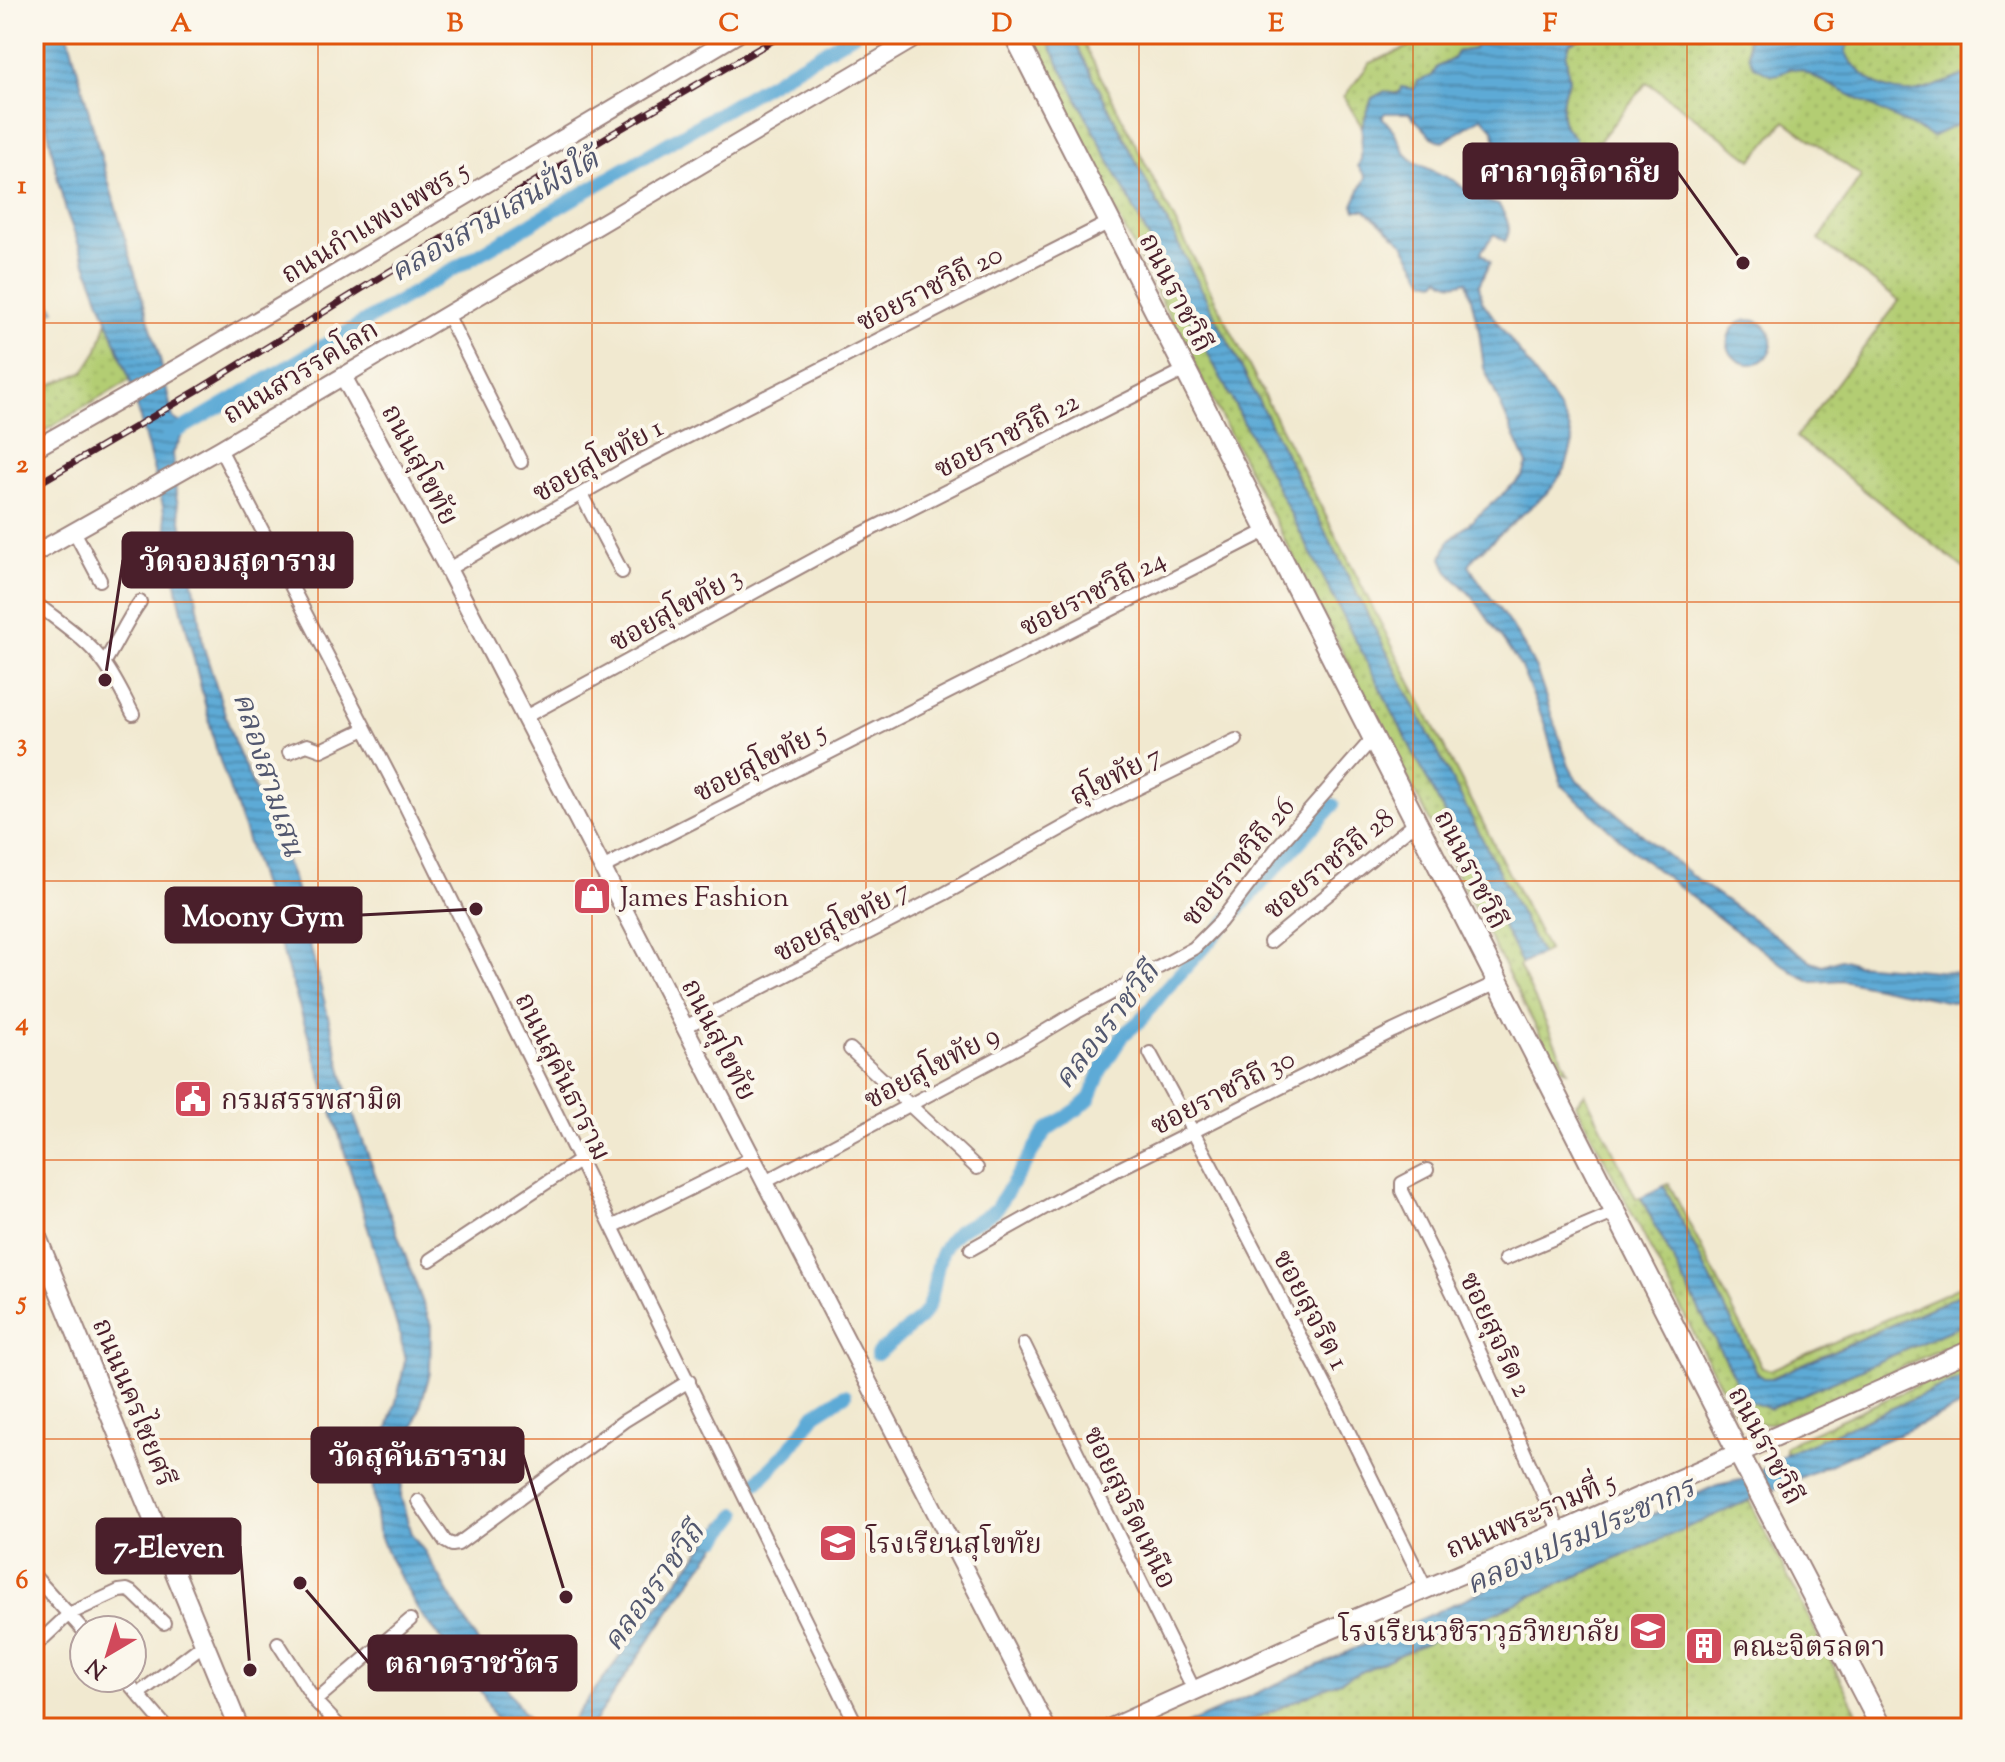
<svg xmlns="http://www.w3.org/2000/svg" width="2005" height="1762" viewBox="0 0 2005 1762" font-family="'Sorts Mill Goudy','Noto Serif Thai',serif">
<style>
.green{fill:url(#green-dots);stroke:#7e764f;stroke-width:2}
.water{fill:url(#water-rules);stroke:#546480;stroke-width:2}
.lines{fill:none;stroke-linecap:round;stroke-linejoin:round}
.canal{stroke:#5daad6;stroke-width:14}
.minor-casing{stroke:#9e847e;stroke-width:16}
.tertiary-casing{stroke:#9e847e;stroke-width:20}
.secondary-casing{stroke:#9e847e;stroke-width:22}
.primary-casing{stroke:#9e847e;stroke-width:24}
.minor{stroke:#fff;stroke-width:12}
.tertiary{stroke:#fff;stroke-width:16}
.secondary{stroke:#fff;stroke-width:18}
.primary{stroke:#fff;stroke-width:20}
.rail-casing{stroke:#4a1f2b;stroke-width:7}
.rail{stroke:#fbf7ec;stroke-width:4;stroke-dasharray:12;stroke-linecap:butt}
.grid{fill:none;stroke:#e0560e;stroke-width:2;stroke-opacity:0.55}
.labels{text-anchor:middle;stroke-width:8;stroke-linejoin:round;paint-order:stroke}
.street-label{font-size:28px;fill:#4a1f2b;stroke:#fbf7ec}
.poi-label{font-size:28px;fill:#4a1f2b;stroke:#fbf7ec;text-anchor:start}
.water-label{font-size:30px;font-style:italic;fill:#52576f;stroke:#fbf7ec}
.leader{fill:none;stroke:#4a1f2b;stroke-width:3}
.callout-dot{fill:#4a1f2b;stroke:#fbf7ec;stroke-width:3}
.callout{fill:#4a1f2b;stroke:#4a1f2b;stroke-width:3}
.callout-label{font-size:30px;text-anchor:middle;font-weight:bold;fill:#fff}
.neatline{fill:none;stroke:#e0560e;stroke-width:3}
.grid-label{font-size:26px;text-anchor:middle;font-weight:bold;fill:#e0560e}
</style>
<defs>
<pattern id="green-dots" width="8" height="8" patternUnits="userSpaceOnUse" patternTransform="scale(2)"><rect width="8" height="8" fill="#b3cd73"/><path d="M2 2h.1M6 6h.1" fill="none" stroke="#9bb064" stroke-width="1.8" stroke-linecap="round"/></pattern>
<pattern id="water-rules" width="6" height="5" patternUnits="userSpaceOnUse" patternTransform="scale(2)"><rect width="6" height="5" fill="#5daad6"/><path d="M0 2.5h6" fill="none" stroke="#4f8aae"/></pattern>
</defs>
<rect width="100%" height="100%" fill="#fbf7ec"/>
<filter id="ink" filterUnits="userSpaceOnUse"><feTurbulence type="fractalNoise" baseFrequency=".0125" numOctaves="2"/><feDisplacementMap in="SourceGraphic" scale="16" xChannelSelector="R" yChannelSelector="G"/><feConvolveMatrix kernelMatrix="1 2 1 2 8 2 1 2 1" color-interpolation-filters="sRGB"/></filter>
<filter id="wash" filterUnits="userSpaceOnUse"><feTurbulence type="fractalNoise" baseFrequency=".006" numOctaves="4" result="noise"/><feDisplacementMap in="SourceGraphic" scale="32" xChannelSelector="R" yChannelSelector="G"/><feGaussianBlur stdDeviation="1.8" result="paint"/><feColorMatrix in="noise" values="0 0 0 0 0 0 0 0 0 0 0 0 0 0 0 0 0 1.4 0 .05"/><feComposite in="paint" operator="in"/></filter>
<g filter="url(#wash)">
<rect width="100%" height="100%" fill="#f1e9d0"/>
<path class="green" d="M1024 34H1044L1522 964 1519 966 1568 1070 1557 1067 1529 1014Z
M1071 34H1079L1548 950 1541 954Z
M1439 34H1480L1474 49 1457 52 1453 59 1437 67 1432 76 1418 82 1414 89 1372 98 1362 127 1344 97 1370 63Z
M1592 34H1971V574L1796 437 1899 301 1819 240 1861 176 1785 121 1752 160 1647 82 1592 150 1575 149V138C1570 133 1564 128 1563 121 1560 111 1563 90 1569 81L1566 55 1570 43Z
M107 320 130 380 34 437V391L84 372 98 350Z
M1585 1093 1636 1198H1641L1746 1400 1770 1409 1971 1321V1336L1775 1423C1759 1424 1743 1422 1732 1408L1576 1104Z
M1669 1184 1762 1367 1770 1370 1971 1282V1290L1771 1378H1764L1758 1374 1664 1186Z
M1971 1361V1374L1786 1454 1785 1447 1800 1438Z
M1749 1500 1865 1728H1234Z"/>
<path class="water" d="M34 34H68L98 146 159 355 173 418 182 424 183 434 173 453 176 495 199 612 203 645 234 742 293 878 353 1114 431 1325 430 1373 403 1466 401 1497 411 1534 425 1552 483 1651 521 1710 537 1728H500L483 1695 462 1664 420 1613 390 1559 378 1531 372 1481 398 1395 405 1360 400 1336 362 1208 255 864 216 749 178 594 163 506 130 380 66 211 59 185 34 62Z
M1044 34H1071L1541 954 1522 964Z
M1480 34H1502L1508 39 1518 34H1592L1570 43 1566 55 1569 81C1563 90 1560 111 1563 121 1564 128 1570 133 1575 138V149L1566 161 1538 182H1522L1511 176 1501 162 1493 129 1482 117 1443 142 1432 137 1409 113H1385L1382 117 1394 131 1405 153 1414 162 1455 181 1474 197 1499 205C1506 218 1514 227 1505 241L1494 234 1481 252 1490 262 1479 285 1482 301 1551 396 1568 424 1573 443 1565 469 1549 491 1476 555 1469 565 1474 574 1519 637 1536 669 1569 766 1577 781 1700 882 1811 961 1823 965 1841 959 1856 964 1971 974V1006L1842 980 1813 982 1796 974 1728 925 1633 851 1562 786 1544 722 1521 667 1472 596 1448 572 1442 558 1448 542 1523 476 1527 464 1484 368 1479 331 1467 281C1455 284 1450 286 1440 277L1436 282 1425 280 1402 242 1365 210H1356L1353 205 1366 177 1358 166 1361 159 1362 127 1372 98 1385 91 1396 94 1400 92 1401 87 1414 89 1418 81 1432 76 1437 67 1453 59 1457 52 1474 49Z
M1747 34H1871L1850 41 1845 51C1855 73 1879 91 1905 92 1924 93 1952 79 1971 73V118L1932 137 1801 70 1790 68C1773 80 1771 74 1754 66L1749 55Z
M37 280 55 310 34 323V282Z
M1728 342a22 22 0 1 1 44 0a22 22 0 1 1-44 0Z
M1664 1186 1758 1374 1764 1378H1772L1971 1290V1321L1770 1409 1746 1400 1641 1198Z
M1971 1374V1402L1234 1728H1179L1717 1485 1750 1478 1786 1454Z
M722 1522 731 1526 670 1610 590 1728H566Z"/>
<g class="lines">
<path class="canal" d="M168 437 854 34
M877 1354C889 1343 923 1320 928 1307 938 1283 933 1257 953 1236 965 1223 983 1221 996 1209L1043 1135 1048 1129 1078 1109 1090 1098 1101 1070 1123 1035 1141 1020 1165 990 1333 805
M757 1482 789 1450 815 1414 845 1395
M718 1538 737 1514"/>
</g>
</g>
<g filter="url(#ink)">
<g class="lines">
<g class="minor-casing">
<path id="minor" d="M447 314 521 462
M220 449 406 807 858 1728
M581 494 622 572
M74 531 100 580
M448 569 634 464 1110 222
M34 614 42 608C64 625 88 641 104 663 116 679 124 697 133 714
M104 663C117 643 126 621 140 602
M525 717 848 541 1185 370
M289 752 307 745 321 750 365 729
M602 868 1268 530
M1270 942 1416 822
M685 1027 944 894 1107 803 1236 740
M850 1049 977 1168
M1150 1053 1211 1165 1333 1400 1426 1589
M1427 1170 1402 1183V1191L1460 1308 1560 1532
M765 1182 1022 1045 1077 1012 1194 948 1220 922 1280 844 1373 738
M612 1227 752 1158
M971 1249 1069 1194 1393 1031 1498 982
M1505 1259 1616 1212
M430 1260 579 1161
M1024 1344 1194 1690
M418 1501 445 1541 452 1545 458 1544 624 1421 689 1381
M34 1576 84 1631
M278 1643 315 1701 341 1728
M34 1647 69 1614 119 1591 127 1590 133 1593 164 1623
M124 1678 167 1728
M138 1694 204 1644
M315 1701 410 1620"/>
</g>
<g class="tertiary-casing">
<path id="tertiary" d="M343 376 448 569 1047 1728
M34 449 182 365 738 34
M34 554 220 449 922 34"/>
</g>
<g class="secondary-casing">
<path id="secondary" d="M34 1230 239 1728
M1111 1728 1315 1636 1560 1532 1971 1350"/>
</g>
<g class="primary-casing">
<path id="primary" d="M1014 34 1738 1452 1882 1728"/>
</g>
<use href="#minor" class="minor"/>
<use href="#tertiary" class="tertiary"/>
<use href="#secondary" class="secondary"/>
<use href="#primary" class="primary"/>
<g class="rail-casing">
<path id="rail" d="M34 486 198 390 610 135 784 34"/>
</g>
<use href="#rail" class="rail"/>
</g>
</g>
<path class="grid" d="M318 34V1728M592 34V1728M866 34V1728M1139 34V1728M1413 34V1728M1687 34V1728M34 323H1971M34 602H1971M34 881H1971M34 1160H1971M34 1439H1971"/>
<defs>
<g id="shop-square" transform="scale(2)"><rect x="-9" y="-9" width="18" height="18" rx="4" fill="#d1495b" stroke="#fbf7ec"/><path d="M-5-2.5h2.3a2.7 3.5 0 0 1 5.4 0H5L5.5 6h-11ZM-1.5-2.5h3a1.5 2.3 0 0 0-3 0Z" fill="#fff"/></g>
<g id="civic-square" transform="scale(2)"><rect x="-9" y="-9" width="18" height="18" rx="4" fill="#d1495b" stroke="#fbf7ec"/><path d="M-.6-6.5H3V-4.5H.6V-3L4-1V1h2V6H-6V1h2V-1L-.6-3ZM-1.2 2.5V6h2.4V2.5Z" fill="#fff"/></g>
<g id="school-square" transform="scale(2)"><rect x="-9" y="-9" width="18" height="18" rx="4" fill="#d1495b" stroke="#fbf7ec"/><path d="M0-5L7-2L0 1L-7-2ZM-4 1L0 2.5L4 1V4Q0 6-4 4Z" fill="#fff"/></g>
<g id="building-square" transform="scale(2)"><rect x="-9" y="-9" width="18" height="18" rx="4" fill="#d1495b" stroke="#fbf7ec"/><path d="M-4-6H4V6H1V3H-1V6H-4ZM-2.5-4.3h1.7v1.8h-1.7ZM.8-4.3h1.7v1.8H.8ZM-2.5-1h1.7V.8h-1.7ZM.8-1h1.7V.8H.8Z" fill="#fff"/></g>
</defs>
<g fill-rule="evenodd">
<use href="#shop-square" x="592" y="896"/>
<use href="#civic-square" x="193" y="1099"/>
<use href="#school-square" x="838" y="1543"/>
<use href="#school-square" x="1648" y="1631"/>
<use href="#building-square" x="1704" y="1646"/>
</g>
<g class="labels">
<g class="street-label">
<text transform="translate(374 221) rotate(-31)" y="10">ถนนกำแพงเพชร 5</text>
<text transform="translate(929 287) rotate(-27)" y="10">ซอยราชวิถี 20</text>
<text transform="translate(1177 292) rotate(63)" y="10">ถนนราชวิถี</text>
<text transform="translate(300 371) rotate(-31)" y="10">ถนนสวรรคโลก</text>
<text transform="translate(1006 434) rotate(-27)" y="10">ซอยราชวิถี 22</text>
<text transform="translate(597 459) rotate(-29)" y="10">ซอยสุโขทัย 1</text>
<text transform="translate(421 464) rotate(62)" y="10">ถนนสุโขทัย</text>
<text transform="translate(1092 592) rotate(-27)" y="10">ซอยราชวิถี 24</text>
<text transform="translate(675 608) rotate(-29)" y="10">ซอยสุโขทัย 3</text>
<text transform="translate(759 761) rotate(-27)" y="10">ซอยสุโขทัย 5</text>
<text transform="translate(1115 774) rotate(-27)" y="10">สุโขทัย 7</text>
<text transform="translate(1237 861) rotate(-50)" y="10">ซอยราชวิถี 26</text>
<text transform="translate(1328 863) rotate(-39)" y="10">ซอยราชวิถี 28</text>
<text transform="translate(1472 869) rotate(63)" y="10">ถนนราชวิถี</text>
<text transform="translate(841 920) rotate(-27)" y="10">ซอยสุโขทัย 7</text>
<text transform="translate(720 1039) rotate(63)" y="10">ถนนสุโขทัย</text>
<text transform="translate(931 1066) rotate(-28)" y="10">ซอยสุโขทัย 9</text>
<text transform="translate(564 1076) rotate(64)" y="10">ถนนสุคันธาราม</text>
<text transform="translate(1222 1091) rotate(-27)" y="10">ซอยราชวิถี 30</text>
<text transform="translate(1312 1309) rotate(62)" y="10">ซอยสุจริต 1</text>
<text transform="translate(1497 1334) rotate(65)" y="10">ซอยสุจริต 2</text>
<text transform="translate(135 1402) rotate(68)" y="10">ถนนนครไชยศรี</text>
<text transform="translate(1767 1445) rotate(62)" y="10">ถนนราชวิถี</text>
<text transform="translate(1131 1507) rotate(64)" y="10">ซอยสุจริตเหนือ</text>
<text transform="translate(1530 1514) rotate(-23)" y="10">ถนนพระรามที่ 5</text>
</g>
<g class="poi-label">
<text x="620" y="906">James Fashion</text>
<text x="221" y="1109">กรมสรรพสามิต</text>
<text x="866" y="1553">โรงเรียนสุโขทัย</text>
<text x="1620" y="1641" text-anchor="end">โรงเรียนวชิราวุธวิทยาลัย</text>
<text x="1732" y="1656">คณะจิตรลดา</text>
</g>
<g class="water-label">
<text transform="translate(494 215) rotate(-30)" y="10">คลองสามเสนฝั่งใต้</text>
<text transform="translate(269 774) rotate(72)" y="10">คลองสามเสน</text>
<text transform="translate(1106 1025) rotate(-52)" y="10">คลองราชวิถี</text>
<text transform="translate(1580 1535) rotate(-24)" y="10">คลองเปรมประชากร</text>
<text transform="translate(653 1586) rotate(-54)" y="10">คลองราชวิถี</text>
</g>
</g>
<path class="leader" d="M1743 263L1677 171M105 680L123 560M476 909L361 915M566 1597L523 1455M250 1670L240 1546M300 1583L369 1663"/>
<g class="callout-dot">
<circle cx="1743" cy="263" r="8"/>
<circle cx="105" cy="680" r="8"/>
<circle cx="476" cy="909" r="8"/>
<circle cx="566" cy="1597" r="8"/>
<circle cx="250" cy="1670" r="8"/>
<circle cx="300" cy="1583" r="8"/>
</g>
<g class="callout">
<rect x="1464" y="144" width="213" height="54" rx="8"/>
<rect x="123" y="533" width="229" height="54" rx="8"/>
<rect x="166" y="888" width="195" height="54" rx="8"/>
<rect x="312" y="1428" width="211" height="54" rx="8"/>
<rect x="97" y="1519" width="143" height="54" rx="8"/>
<rect x="369" y="1636" width="207" height="54" rx="8"/>
</g>
<g class="callout-label">
<text x="1570" y="182">ศาลาดุสิดาลัย</text>
<text x="238" y="571">วัดจอมสุดาราม</text>
<text x="263" y="926">Moony Gym</text>
<text x="418" y="1466">วัดสุคันธาราม</text>
<text x="169" y="1557">7-Eleven</text>
<text x="472" y="1673">ตลาดราชวัตร</text>
</g>
<rect width="2005" height="1762" fill="none" stroke="#fbf7ec" stroke-width="88"/>
<g transform="translate(108 1654) rotate(218)"><circle r="38" fill="#fbf7ec" stroke="#b4a19f" stroke-width="2"/>
<path d="M0-6L14 30L0 20L-14 30Z" fill="#d1495b"/>
<text y="-12" font-size="22" font-weight="bold" text-anchor="middle" fill="#4a1f2b">N</text>
</g>
<rect x="44" y="44" width="1917" height="1674" class="neatline"/>
<g class="grid-label">
<text x="181" y="31">A</text>
<text x="455" y="31">B</text>
<text x="729" y="31">C</text>
<text x="1002" y="31">D</text>
<text x="1276" y="31">E</text>
<text x="1550" y="31">F</text>
<text x="1824" y="31">G</text>
<text x="22" y="193">1</text>
<text x="22" y="472">2</text>
<text x="22" y="751">3</text>
<text x="22" y="1030">4</text>
<text x="22" y="1309">5</text>
<text x="22" y="1588">6</text>
</g>
</svg>
